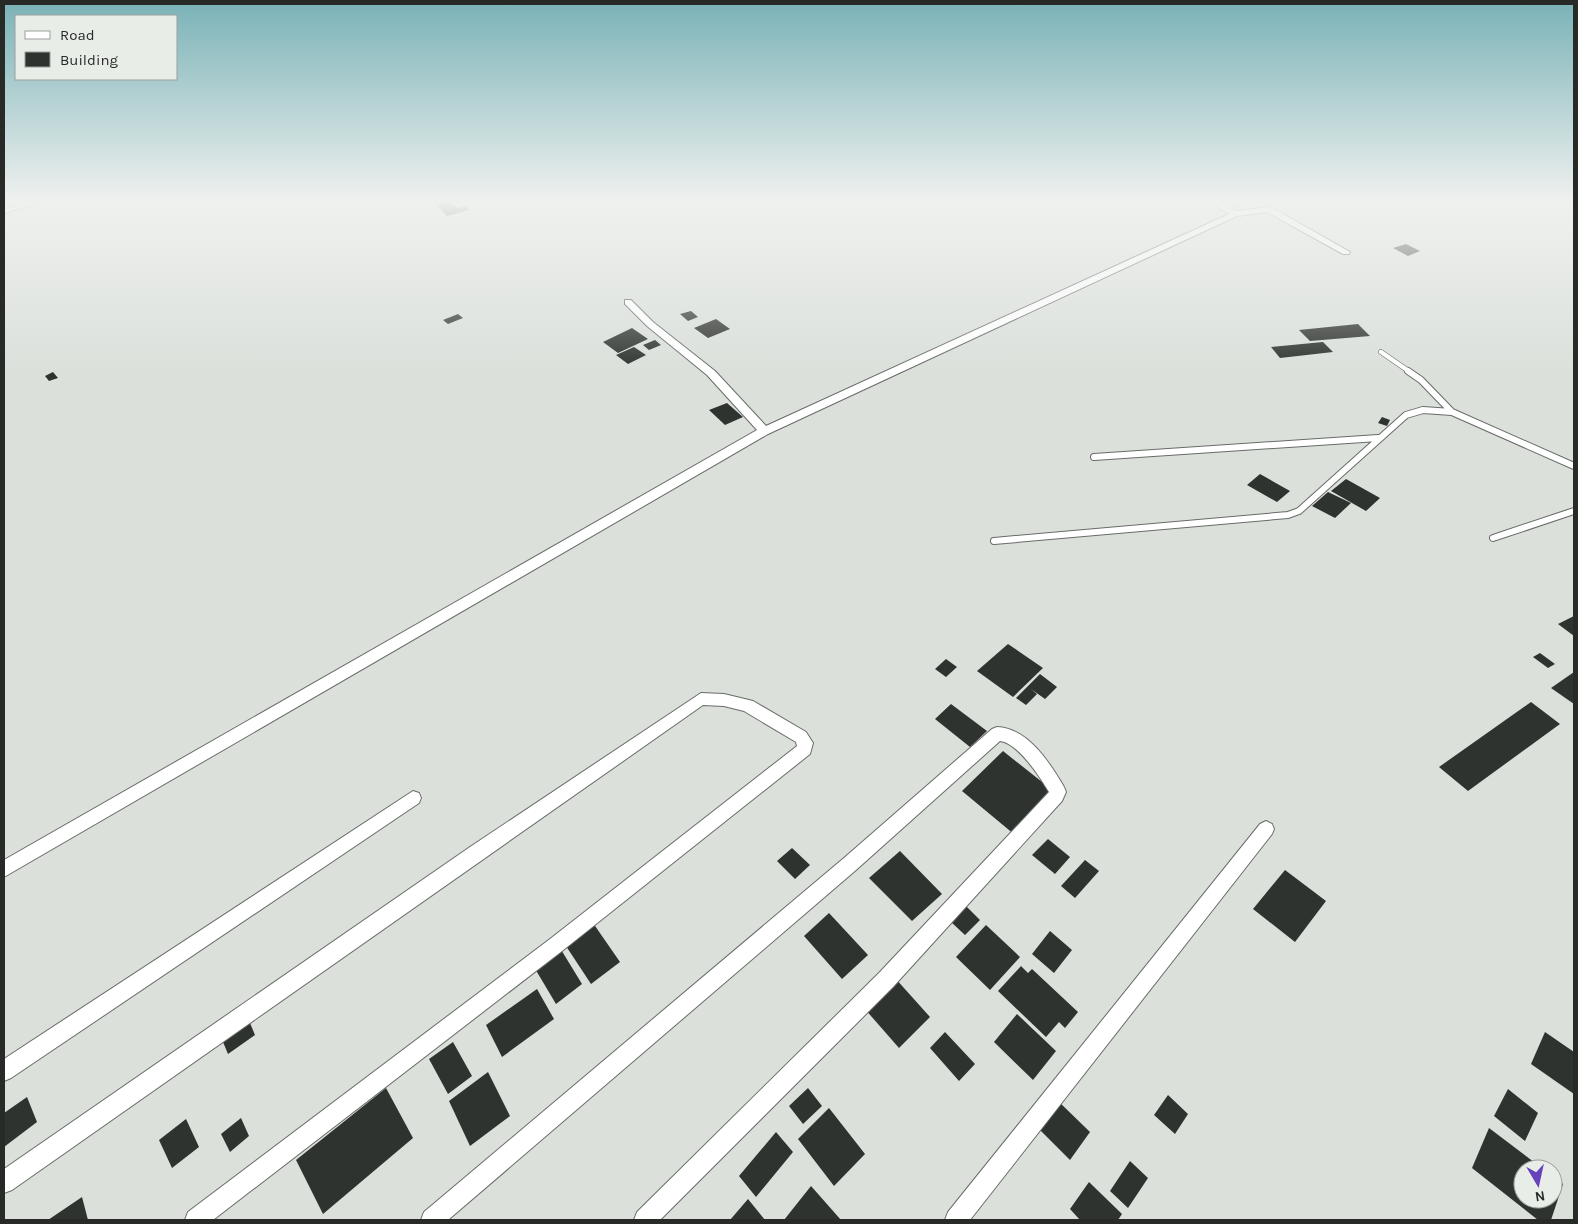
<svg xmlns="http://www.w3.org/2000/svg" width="1578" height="1224" viewBox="0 0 1578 1224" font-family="Karla,sans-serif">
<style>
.building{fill:#2f332f}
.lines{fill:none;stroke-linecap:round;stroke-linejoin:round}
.service-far1-casing{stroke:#686c68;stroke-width:5.5}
.service-casing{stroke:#686c68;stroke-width:8}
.minor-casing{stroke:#686c68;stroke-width:2}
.service-far1{stroke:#fff;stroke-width:4.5}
.service{stroke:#fff;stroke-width:6}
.minor{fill:#fff;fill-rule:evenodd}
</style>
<rect width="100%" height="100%" fill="#dbe0db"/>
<path class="building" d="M433 201H450L457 208 466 206 469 210 447 216Z
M1406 244 1420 251 1408 256 1393 248Z
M691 311 698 317 688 321 680 314Z
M458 314 463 318 448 324 443 320Z
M716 319 730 329 708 338 694 328Z
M1358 324 1370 336 1310 341 1299 330Z
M632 328 648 339 618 353 603 342Z
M655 340 661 345 649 350 643 345Z
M1323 342 1333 352 1280 358 1271 347Z
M634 347 646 355 628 364 616 355Z
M53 372 58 378 49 381 45 376Z
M727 403 743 417 725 425 709 410Z
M1382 417 1390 420 1387 426 1378 423Z
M1260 474 1290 491 1277 502 1247 485Z
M1346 479 1380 498 1366 511 1331 491Z
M1328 492 1351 503 1335 518 1312 506Z
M1574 616V636L1558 624Z
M1008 644 1043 668 1013 697 977 671Z
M1540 653 1555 664 1548 668 1533 657Z
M946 659 957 667 946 677 935 669Z
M1574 672V704L1551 688Z
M1040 674 1057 687 1045 699 1031 689 1037 694 1026 705 1016 698Z
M1531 702 1560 724 1468 791 1439 767Z
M951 704 987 731 970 747 935 719Z
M1003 751 1056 793 1015 835 962 791Z
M1048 839 1070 857 1055 874 1032 855Z
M792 848 810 865 795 879 777 861Z
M900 851 942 894 912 921 869 878Z
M1085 860 1099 871 1075 898 1061 886Z
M1285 870 1326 901 1295 942 1253 909Z
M966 906 980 920 965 935 951 922Z
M829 913 868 955 842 979 804 936Z
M593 923 620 962 591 984 564 943Z
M986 925 1020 957 990 990 956 957Z
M1050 931 1072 950 1054 973 1032 954Z
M560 948 582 984 556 1004 534 967Z
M1021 966 1028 973 1032 969 1078 1012 1065 1028 1059 1022 1046 1037 998 991Z
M895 978 930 1017 899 1048 864 1008Z
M537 989 554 1019 502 1057 486 1025Z
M1017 1014 1056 1051 1033 1080 994 1042Z
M250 1023 255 1035 228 1054 223 1042Z
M945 1032 975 1064 959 1081 930 1048Z
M1545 1032 1574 1052V1094L1531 1064Z
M453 1042 472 1076 448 1094 429 1059Z
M488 1072 510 1116 470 1146 449 1101Z
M386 1088 413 1138 323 1214 296 1160Z
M808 1088 822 1106 803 1124 789 1106Z
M1508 1089 1538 1113 1525 1141 1494 1116Z
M1168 1095 1188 1114 1175 1134 1154 1115Z
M27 1097 37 1122 4 1147V1113Z
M1056 1099 1090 1132 1070 1160 1036 1126Z
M829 1108 865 1154 834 1186 798 1139Z
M241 1118 249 1136 230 1152 221 1134Z
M186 1119 199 1147 172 1168 159 1140Z
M1489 1128 1543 1169H1523V1199H1553V1176L1563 1184 1551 1220H1538L1472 1168Z
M776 1132 793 1152 756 1197 739 1176Z
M1130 1161 1148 1178 1128 1208 1110 1191Z
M1089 1182 1122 1214 1118 1220H1080L1070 1209Z
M811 1186 841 1220H784Z
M82 1197 88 1220H48Z
M748 1199 765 1220H730Z"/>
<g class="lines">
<g class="service-far1-casing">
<path id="service-far1" d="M1381 352 1410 372"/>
</g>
<g class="service-casing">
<path id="service" d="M1408 371 1421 380 1452 412
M1094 457 1378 438
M1493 538 1574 511
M994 541 1288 515 1299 511 1406 415 1423 410 1452 412 1574 466"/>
</g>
<g class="minor-casing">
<path id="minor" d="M33 201H46L4 213V209Z
M1209 201H1218L1224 204 1232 201H1243L1230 208 1236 211 1271 207 1350 252 1349 254H1343L1267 212 1237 216 768 434 4 877V860L757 430 707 375 647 326 625 304V300H631L653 322 715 371 766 426 1229 214Z
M701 693 724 694 753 701 806 732 813 743 810 754 562 951 213 1220H185L188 1212 550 939 797 746 796 742 744 711 724 706 703 705 12 1190 4 1193V1169L470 847Z
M997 727C1028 728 1050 763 1064 787L1066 792 1062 801 893 987 660 1220H634L637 1212 879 973 1049 792C1040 777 1018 743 1000 741L856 870 448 1220H421L424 1212 844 858 992 729Z
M413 791 419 793 421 798 419 803 11 1078 4 1081V1059Z
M1266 821 1272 824 1274 829 1272 834 970 1220H945L948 1212 1260 824Z"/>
</g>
<use href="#service-far1" class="service-far1"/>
<use href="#service" class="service"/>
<use href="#minor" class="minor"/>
</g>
<linearGradient id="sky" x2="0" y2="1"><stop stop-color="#79b2b7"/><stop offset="0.54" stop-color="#eff1ef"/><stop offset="1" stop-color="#eff1ef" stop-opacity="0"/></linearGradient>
<rect width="1578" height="372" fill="url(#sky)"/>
<rect width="1578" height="1224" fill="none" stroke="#282a28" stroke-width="10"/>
<rect x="15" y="15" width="162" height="65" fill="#e8ede8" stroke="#9b9f9b"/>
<rect x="25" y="31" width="25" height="8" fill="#ffffff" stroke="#9b9f9b"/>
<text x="60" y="40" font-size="15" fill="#282a28">Road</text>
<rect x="25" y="52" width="25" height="15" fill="#2f332f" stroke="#9b9f9b"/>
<text x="60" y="65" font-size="15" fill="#282a28">Building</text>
<g transform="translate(1538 1184) rotate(171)"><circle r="24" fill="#e8ede8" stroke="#9b9f9b"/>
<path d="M0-4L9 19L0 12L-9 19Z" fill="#6643bc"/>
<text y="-8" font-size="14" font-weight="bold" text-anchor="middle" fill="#282a28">N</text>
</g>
</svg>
